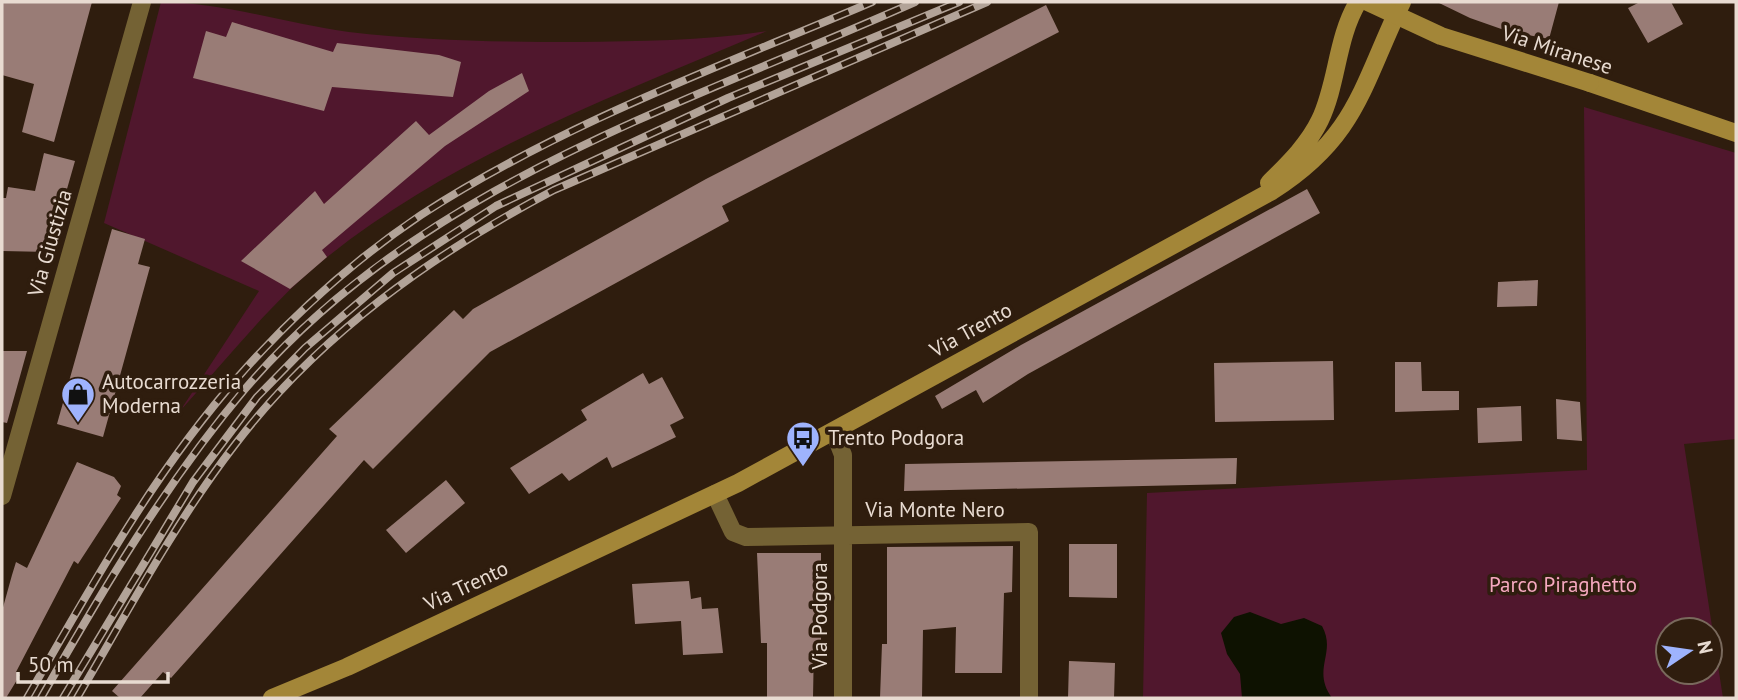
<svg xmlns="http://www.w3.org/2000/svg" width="1738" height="700" viewBox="0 0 1738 700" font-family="'PT Sans',sans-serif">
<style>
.green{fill:#50172d;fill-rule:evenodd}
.water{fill:#0e1201}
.building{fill:#997c76}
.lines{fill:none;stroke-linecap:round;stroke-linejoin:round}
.street{stroke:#746234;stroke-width:18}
.secondary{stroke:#a38638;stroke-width:18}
.rail-casing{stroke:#b2a398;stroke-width:8}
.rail{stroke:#2f1d0e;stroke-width:5;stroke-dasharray:16;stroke-linecap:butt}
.secondary-bridge{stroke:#a38638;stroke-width:18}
.labels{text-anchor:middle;stroke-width:7;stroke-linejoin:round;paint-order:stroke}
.street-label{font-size:21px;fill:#e8dbd1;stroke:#2f1d0e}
.poi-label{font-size:21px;fill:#e8dbd1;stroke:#2f1d0e;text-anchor:start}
.park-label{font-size:21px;fill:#f6a8bf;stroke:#2f1d0e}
</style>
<rect width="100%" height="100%" fill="#2f1d0e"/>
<path class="green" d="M161 2C222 2 287 24 349 32 424 41 501 42 577 42 641 41 703 41 767 31 615 96 456 154 326 258 272 301 227 359 180 411L259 291 104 223Z
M1584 107 1736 153V439L1684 444 1723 698H1143L1147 493 1587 470ZM1668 630H1710V672H1668Z"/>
<path class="water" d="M1250 612 1281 624 1304 618 1322 626C1337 653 1311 669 1332 698H1242L1240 674 1227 654 1221 633 1234 617Z"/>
<path class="building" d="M2 2H92L54 142 22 132 34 84 2 75Z
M1437 2H1559L1549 39 1507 31 1470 18Z
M1640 2H1671L1683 24 1648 43 1628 8Z
M1046 5 1059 32 722 206 729 221 490 352 373 469 364 460 171 678 163 672 140 698H120L112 691 337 436 329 429 454 310 463 319 473 309 706 179Z
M232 22 333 52 337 43 439 55 461 62 453 97 332 87 324 111 193 78 206 31 226 37Z
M522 73 529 91 445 146 322 250 327 257 290 289 241 261 315 191 324 204 416 121 429 135 489 91Z
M44 153 75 161 49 252 2 251V198H6L8 187 35 191Z
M1307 189 1320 213 1028 374 983 403 976 390 942 409 935 396 1021 345Z
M112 229 145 239 138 264 150 267 103 437 57 424Z
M1538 280 1537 306 1497 307 1498 282Z
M2 351H27L7 423 2 422Z
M1333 361 1334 420 1215 422 1214 363Z
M1395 362H1421L1422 391H1459V410L1395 412Z
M643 373 649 384 662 377 684 418 670 425 676 437 612 468 607 457 569 481 562 473 529 494 510 468 587 420 581 410Z
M1556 399 1580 402 1582 441 1557 439Z
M1521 406 1522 441 1478 443 1477 408Z
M1237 458 1236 484 904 491 905 464Z
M77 462 114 477 121 486 117 495 121 498 78 564 74 561 16 672 20 675 6 698H2V611L12 575 16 562 27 568Z
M446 480 465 503 406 553 386 530Z
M1069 544H1117V598L1069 597Z
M1013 546 1012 592 1004 593 1002 673H955L956 627 923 630 922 698H880L882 644H887V547Z
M757 553H821V644H814L813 698H767V643H761Z
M689 581 691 599 701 597 702 609 718 608 723 653 683 655 681 621 635 624 632 584Z
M1069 661 1115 663 1114 698H1068Z"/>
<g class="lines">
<path class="street" d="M834 432 843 455V698
M715 494 733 532 746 537 1029 532V698
M2 496 142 2"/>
<path class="secondary" d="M1590 83 1736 133
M1269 183C1288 164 1308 145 1320 120 1338 82 1336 39 1358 2
M272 698 347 667 738 483 1272 191C1357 137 1362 85 1402 2"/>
<g class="rail-casing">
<path id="rail" d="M27 698C91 587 153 473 239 376 292 316 354 260 421 215 561 124 719 67 872 2
M41 698C102 591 165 484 245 389 419 185 679 107 915 2
M63 698 193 482 257 397 305 348 393 273 496 206 728 98 959 2
M77 698C127 613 174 524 234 446 318 335 433 254 554 190L987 2"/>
</g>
<use href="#rail" class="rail"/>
<path class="secondary-bridge" d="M1368 2 1441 36 1590 83"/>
</g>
<defs>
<g id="shop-pin" transform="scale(1.75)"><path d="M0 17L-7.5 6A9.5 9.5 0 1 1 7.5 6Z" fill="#9eb3fd" stroke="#2f1d0e"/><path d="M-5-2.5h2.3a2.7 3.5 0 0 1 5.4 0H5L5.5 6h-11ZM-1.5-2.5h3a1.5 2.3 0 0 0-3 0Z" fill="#111"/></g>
<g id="bus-pin" transform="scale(1.75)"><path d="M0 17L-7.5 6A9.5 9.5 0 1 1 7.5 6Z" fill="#9eb3fd" stroke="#2f1d0e"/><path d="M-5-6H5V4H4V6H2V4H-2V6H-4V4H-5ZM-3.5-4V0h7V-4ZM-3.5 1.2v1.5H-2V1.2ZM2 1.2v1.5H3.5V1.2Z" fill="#111"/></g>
</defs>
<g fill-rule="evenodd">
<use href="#shop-pin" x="78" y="394"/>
<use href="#bus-pin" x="803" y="438"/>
</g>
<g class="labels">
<g class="street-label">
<text transform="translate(1557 50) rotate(18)" y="7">Via Miranese</text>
<text transform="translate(50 243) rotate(-74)" y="7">Via Giustizia</text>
<text transform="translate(971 330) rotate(-29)" y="7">Via Trento</text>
<text x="935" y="517">Via Monte Nero</text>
<text transform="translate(466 586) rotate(-25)" y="7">Via Trento</text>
<text transform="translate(820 616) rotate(-90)" y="7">Via Podgora</text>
</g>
<g class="poi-label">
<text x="102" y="389">Autocarrozzeria<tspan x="102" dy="24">Moderna</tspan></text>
<text x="828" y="445">Trento Podgora</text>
</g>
<g class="park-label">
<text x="1563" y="592">Parco Piraghetto</text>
</g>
</g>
<rect width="1738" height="700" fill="none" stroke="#e8dbd1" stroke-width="7"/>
<g transform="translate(1689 651) rotate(77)"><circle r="33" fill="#2f1d0e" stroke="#79695c" stroke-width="2"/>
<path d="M0-5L12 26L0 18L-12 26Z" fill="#9eb3fd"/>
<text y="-10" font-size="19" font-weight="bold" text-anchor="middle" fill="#e8dbd1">N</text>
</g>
<path d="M18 672v10h150v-10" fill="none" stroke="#e8dbd1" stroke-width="3.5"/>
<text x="28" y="672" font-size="21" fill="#e8dbd1" stroke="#2f1d0e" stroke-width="5" paint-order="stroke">50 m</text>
</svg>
